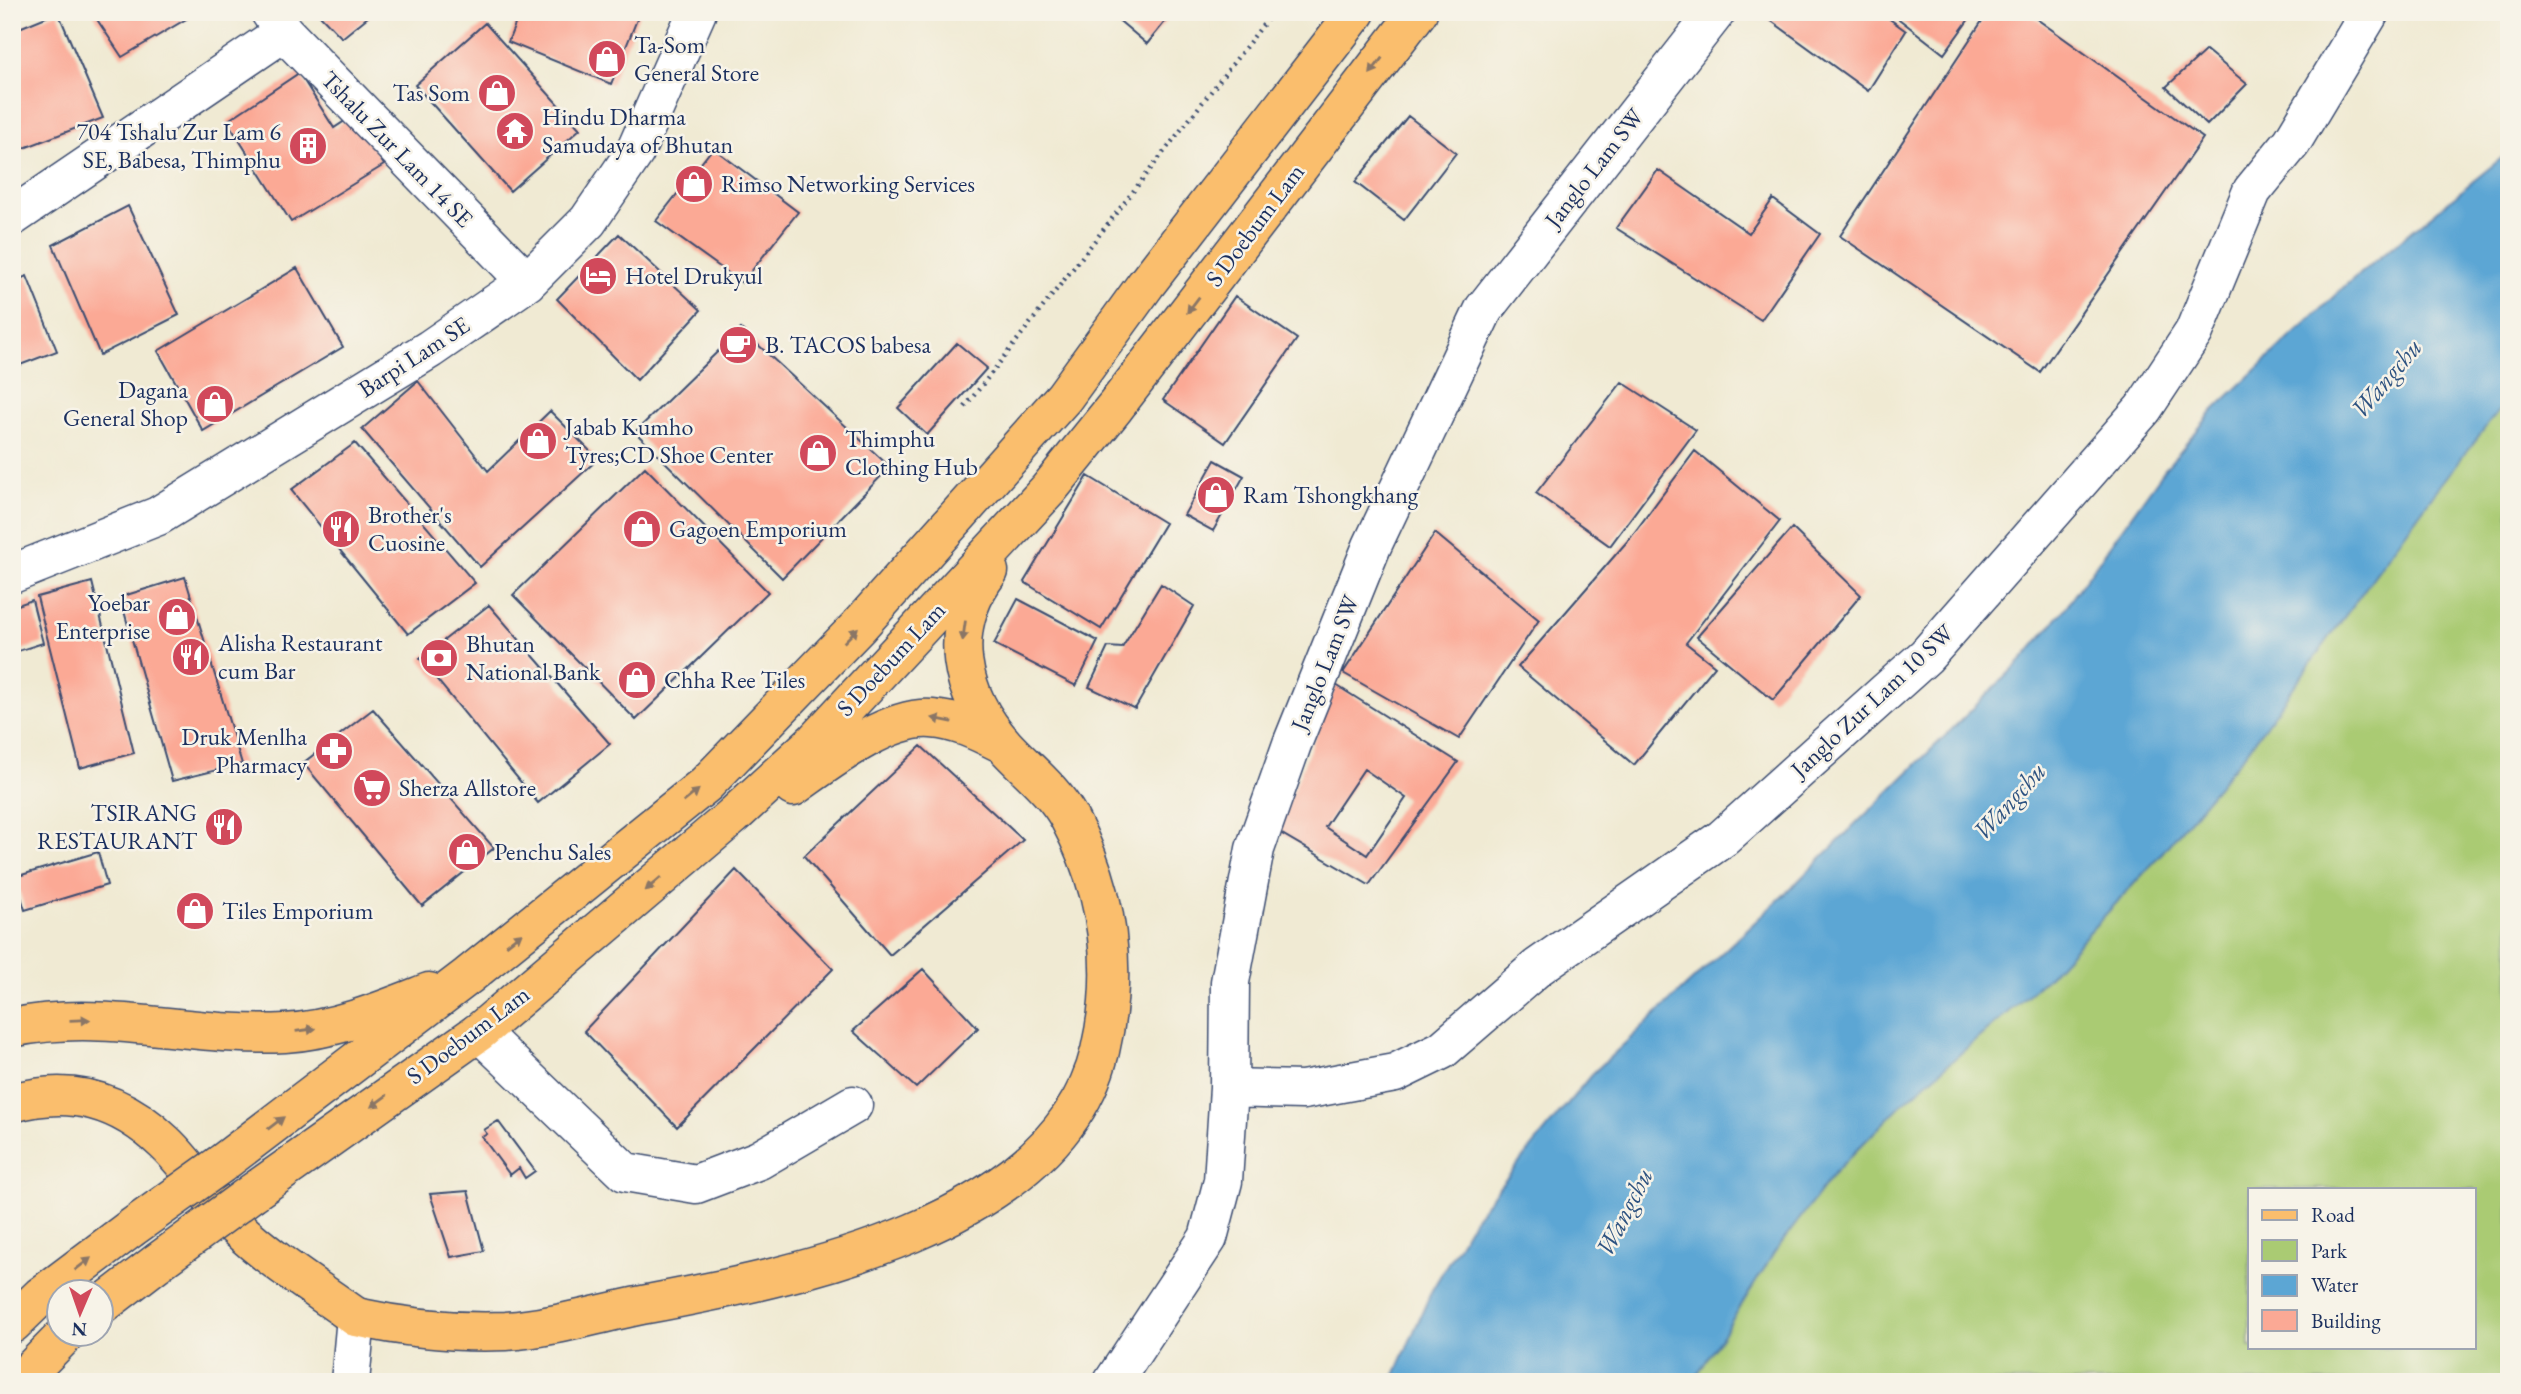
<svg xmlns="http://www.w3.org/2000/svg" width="2521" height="1394" font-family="'EB Garamond',serif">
<rect width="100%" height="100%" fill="#f7f3e8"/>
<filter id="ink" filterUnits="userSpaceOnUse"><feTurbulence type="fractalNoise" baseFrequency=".0143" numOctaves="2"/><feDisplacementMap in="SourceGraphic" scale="14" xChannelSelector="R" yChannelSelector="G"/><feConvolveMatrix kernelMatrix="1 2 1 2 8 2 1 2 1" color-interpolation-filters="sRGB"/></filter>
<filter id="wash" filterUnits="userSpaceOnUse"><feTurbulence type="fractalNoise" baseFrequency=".00686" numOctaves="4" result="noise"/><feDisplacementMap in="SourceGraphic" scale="28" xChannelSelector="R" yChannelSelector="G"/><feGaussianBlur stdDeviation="1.57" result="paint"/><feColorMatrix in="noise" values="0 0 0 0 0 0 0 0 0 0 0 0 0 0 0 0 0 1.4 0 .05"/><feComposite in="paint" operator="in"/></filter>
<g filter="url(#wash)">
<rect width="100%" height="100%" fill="#f0ead3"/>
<!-- green -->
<path fill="#aacb73" stroke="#627d68" stroke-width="2" fill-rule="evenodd" d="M2509 397V1382H1693L1774 1253 1835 1172 1900 1106 2046 979 2155 861 2247 751 2435 492ZM2250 1189H2474V1347H2250Z"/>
<!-- water -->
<path fill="#5ca6d4" stroke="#3c6a99" stroke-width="2" d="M2509 152V397L2435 492 2247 751 2155 861 2046 979 1900 1106 1835 1172 1774 1253 1693 1382H1392L1432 1290 1475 1217 1591 1075 1787 892 2023 659 2060 615 2165 469 2214 410 2348 283Z"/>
<g id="blocks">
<!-- building -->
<path fill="#fba995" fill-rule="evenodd" d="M58 12 103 118 19 150 12 133V31Z
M92 12H198L122 57Z
M317 12H374L342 38Z
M520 12H640L611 84 508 42Z
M1109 12H1173L1147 44Z
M1759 12H1880L1906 31 1868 91Z
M1890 12H1974L1944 54Z
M1988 12H2027L2203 138 2040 372 1840 236Z
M485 23 580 129 510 191 415 85Z
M2206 50 2247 84 2207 125 2166 87Z
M299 73 334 128 354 115 384 165 291 222 227 121Z
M1408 116 1456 153 1404 220 1355 182Z
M713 148 798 212 742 283 656 221Z
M1658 170 1749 233 1773 199 1820 234 1761 320 1616 228Z
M128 206 179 315 100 355 53 245Z
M619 234 701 310 637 380 557 299Z
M297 268 343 347 203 431 158 351Z
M27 276 57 351 12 368V282Z
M1235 296 1297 339 1225 443 1163 400Z
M741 329 890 467 782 578 635 432Z
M957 343 987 368 927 435 898 408Z
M418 381 488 471 550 411 598 459 480 567 362 429Z
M1622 382 1696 430 1610 546 1536 493Z
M355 443 475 583 408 634 291 490Z
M1695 451 1780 521 1686 643 1715 666 1634 765 1518 667 1631 537Z
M1215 460 1244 476 1213 531 1184 515Z
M645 467 768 592 636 720 513 595Z
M1088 476 1165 523 1101 629 1024 582Z
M1792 528 1861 595 1773 700 1697 637Z
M1435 533 1539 620 1459 739 1343 673Z
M185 577 242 764 172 781 120 597Z
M92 582 134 753 80 768 37 597Z
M1161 584 1194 606 1135 709 1089 687 1108 647 1122 648Z
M1018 599 1098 641 1076 686 994 644Z
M32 600 43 643 12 653V607Z
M489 605 610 744 538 803 420 659Z
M1336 685 1458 762 1369 885 1277 831ZM1364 769 1406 798 1367 855 1325 827Z
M373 709 494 848 422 906 303 763Z
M921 746 1023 840 890 955 804 856Z
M98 852 107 885 25 910 15 877Z
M736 870 833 969 677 1127 584 1031Z
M923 969 978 1028 916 1088 853 1031Z
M498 1121 535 1171 525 1178 519 1168 510 1175 482 1137 487 1134 484 1130Z
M468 1191 484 1251 451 1257 430 1194Z"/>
</g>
</g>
<g filter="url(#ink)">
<use href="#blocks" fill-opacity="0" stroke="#3b4b70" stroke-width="2"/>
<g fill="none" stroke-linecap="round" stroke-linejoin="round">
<defs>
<path id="minor" d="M270 12 284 32 527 282
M12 217 284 32
M12 574 158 516 430 349 527 282 588 221 635 152 697 12
M479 1032 625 1172 696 1184 759 1160 853 1105
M1229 1088 1303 1090 1395 1073 1442 1050 1538 967 1723 838 1926 656 2143 409 2194 332 2252 191 2292 142 2370 12
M350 1382 356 1317
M1113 1382 1208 1238 1223 1181 1229 1088 1230 982 1255 849 1292 744 1372 546 1484 309 1716 12"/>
<path id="primary" d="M12 1103C71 1086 120 1100 164 1142 191 1167 210 1201 236 1227 272 1261 316 1288 356 1317"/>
<path id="trunk" d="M793 787C827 763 888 715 932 719 958 721 979 732 1003 744
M12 1028C104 1008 193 1038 285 1033 336 1030 383 1010 429 992
M221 1164 468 976 706 784 858 627 1064 397 1146 284 1356 12
M252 1193 479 1032 733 816 815 741 1048 490 1115 407 1418 12
M102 1305 158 1262
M356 1317C406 1328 455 1333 506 1331 551 1328 598 1314 642 1305 792 1277 1058 1226 1100 1051 1119 970 1108 891 1069 818 1054 790 1026 769 1005 746 959 694 945 629 989 571
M12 1324 41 1296 130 1229
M19 1382 66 1334"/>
</defs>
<!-- minor casing -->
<use href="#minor" stroke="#3b4b70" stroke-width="41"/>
<!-- primary casing -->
<use href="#primary" stroke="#3b4b70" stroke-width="41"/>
<!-- trunk casing -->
<use href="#trunk" stroke="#3b4b70" stroke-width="41"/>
<!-- path -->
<path stroke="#3b4b70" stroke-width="4.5" stroke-dasharray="2 5" stroke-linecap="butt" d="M965 407 1273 12"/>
<!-- minor -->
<use href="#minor" stroke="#fff" stroke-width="38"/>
<!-- primary -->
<use href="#primary" stroke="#fabe6d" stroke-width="38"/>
<!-- trunk -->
<use href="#trunk" stroke="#fabe6d" stroke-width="38"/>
<defs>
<path id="trunk-bridge" d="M130 1229 221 1164
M158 1262 252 1193"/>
</defs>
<!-- trunk-bridge casing -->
<use href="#trunk-bridge" stroke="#3b4b70" stroke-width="41" stroke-linecap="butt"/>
<!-- trunk-bridge -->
<use href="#trunk-bridge" stroke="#fabe6d" stroke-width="38"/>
</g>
<!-- one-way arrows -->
<defs><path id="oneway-solid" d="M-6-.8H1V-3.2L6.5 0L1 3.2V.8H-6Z" transform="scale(1.75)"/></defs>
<g fill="#8a7666">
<use href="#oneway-solid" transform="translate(1376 66) rotate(127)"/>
<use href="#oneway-solid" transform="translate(1193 305) rotate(127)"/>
<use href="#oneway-solid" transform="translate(964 631) rotate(98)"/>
<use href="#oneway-solid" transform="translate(851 635) rotate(-46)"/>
<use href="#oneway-solid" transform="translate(942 720) rotate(-169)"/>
<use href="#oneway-solid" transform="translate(691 796) rotate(-39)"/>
<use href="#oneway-solid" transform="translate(653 884) rotate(139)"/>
<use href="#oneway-solid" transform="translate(514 939) rotate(-38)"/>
<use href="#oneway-solid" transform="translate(80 1020) rotate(-2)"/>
<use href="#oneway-solid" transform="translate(306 1030) rotate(-8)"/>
<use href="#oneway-solid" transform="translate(379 1101) rotate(144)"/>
<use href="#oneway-solid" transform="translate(276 1123) rotate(-37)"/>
<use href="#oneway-solid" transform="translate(83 1264) rotate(-37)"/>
</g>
</g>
<!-- icons -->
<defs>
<symbol id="shop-disc" viewBox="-11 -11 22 22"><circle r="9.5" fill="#d1495b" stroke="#f7f3e8"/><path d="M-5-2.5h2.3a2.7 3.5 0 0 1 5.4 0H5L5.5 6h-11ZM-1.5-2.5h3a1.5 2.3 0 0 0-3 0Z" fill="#fff"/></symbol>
<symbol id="temple-disc" viewBox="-11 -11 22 22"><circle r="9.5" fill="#d1495b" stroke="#f7f3e8"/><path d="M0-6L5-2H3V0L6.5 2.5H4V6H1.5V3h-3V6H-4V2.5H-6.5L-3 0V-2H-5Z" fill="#fff"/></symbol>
<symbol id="building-disc" viewBox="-11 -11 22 22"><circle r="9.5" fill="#d1495b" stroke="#f7f3e8"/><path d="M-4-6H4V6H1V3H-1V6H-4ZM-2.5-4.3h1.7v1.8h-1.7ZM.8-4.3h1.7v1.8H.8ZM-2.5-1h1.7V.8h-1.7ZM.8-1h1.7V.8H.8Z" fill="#fff"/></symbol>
<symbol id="hotel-disc" viewBox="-11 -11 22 22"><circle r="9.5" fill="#d1495b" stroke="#f7f3e8"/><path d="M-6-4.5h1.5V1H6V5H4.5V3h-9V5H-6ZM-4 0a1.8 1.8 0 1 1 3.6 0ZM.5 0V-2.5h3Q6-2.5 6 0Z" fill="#fff"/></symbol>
<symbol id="cafe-disc" viewBox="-11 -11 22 22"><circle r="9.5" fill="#d1495b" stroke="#f7f3e8"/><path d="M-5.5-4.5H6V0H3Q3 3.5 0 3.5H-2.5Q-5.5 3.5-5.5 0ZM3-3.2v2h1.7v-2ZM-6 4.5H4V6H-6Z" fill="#fff"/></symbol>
<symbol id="restaurant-disc" viewBox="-11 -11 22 22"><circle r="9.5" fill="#d1495b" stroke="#f7f3e8"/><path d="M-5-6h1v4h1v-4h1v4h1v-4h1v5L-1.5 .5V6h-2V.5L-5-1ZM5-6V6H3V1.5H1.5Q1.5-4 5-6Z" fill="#fff"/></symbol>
<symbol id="bank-disc" viewBox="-11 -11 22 22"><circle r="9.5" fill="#d1495b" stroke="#f7f3e8"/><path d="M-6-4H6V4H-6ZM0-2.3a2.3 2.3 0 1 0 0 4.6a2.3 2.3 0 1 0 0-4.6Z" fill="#fff"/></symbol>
<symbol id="pharmacy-disc" viewBox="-11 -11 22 22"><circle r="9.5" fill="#d1495b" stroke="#f7f3e8"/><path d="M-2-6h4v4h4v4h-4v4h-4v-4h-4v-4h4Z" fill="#fff"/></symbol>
<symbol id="supermarket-disc" viewBox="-11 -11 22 22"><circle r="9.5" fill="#d1495b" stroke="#f7f3e8"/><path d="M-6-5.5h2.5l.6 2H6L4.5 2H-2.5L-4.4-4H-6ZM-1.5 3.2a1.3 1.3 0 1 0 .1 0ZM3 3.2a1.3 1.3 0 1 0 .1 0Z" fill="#fff"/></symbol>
</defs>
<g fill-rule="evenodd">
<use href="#shop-disc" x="585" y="37" width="44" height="44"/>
<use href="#shop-disc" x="475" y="71" width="44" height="44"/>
<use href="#temple-disc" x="493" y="109" width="44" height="44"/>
<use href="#building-disc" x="286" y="124" width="44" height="44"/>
<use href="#shop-disc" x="672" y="162" width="44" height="44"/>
<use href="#hotel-disc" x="576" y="254" width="44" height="44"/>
<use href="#cafe-disc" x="716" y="323" width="44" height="44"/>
<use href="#shop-disc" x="193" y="382" width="44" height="44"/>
<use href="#shop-disc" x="516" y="419" width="44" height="44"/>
<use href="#shop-disc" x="796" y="431" width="44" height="44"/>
<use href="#shop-disc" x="1194" y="473" width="44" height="44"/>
<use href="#restaurant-disc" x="319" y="507" width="44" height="44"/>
<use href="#shop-disc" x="620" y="507" width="44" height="44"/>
<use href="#shop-disc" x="155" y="595" width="44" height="44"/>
<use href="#restaurant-disc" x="169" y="635" width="44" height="44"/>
<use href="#bank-disc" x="417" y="636" width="44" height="44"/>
<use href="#shop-disc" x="615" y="658" width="44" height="44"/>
<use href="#pharmacy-disc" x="312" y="729" width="44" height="44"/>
<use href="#supermarket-disc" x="350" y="766" width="44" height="44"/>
<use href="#restaurant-disc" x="202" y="805" width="44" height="44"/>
<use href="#shop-disc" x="445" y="830" width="44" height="44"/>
<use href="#shop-disc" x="173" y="889" width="44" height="44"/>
</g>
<g text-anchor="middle" stroke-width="5" stroke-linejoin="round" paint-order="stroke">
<!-- poi labels -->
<g font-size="24" fill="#1b2f5e" stroke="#f7f3e8" text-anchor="start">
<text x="634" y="53">Ta-Som<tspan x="634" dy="28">General Store</tspan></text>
<text x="470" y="101" text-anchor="end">Tas Som</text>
<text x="542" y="125">Hindu Dharma<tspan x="542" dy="28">Samudaya of Bhutan</tspan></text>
<text x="281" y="140" text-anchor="end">704 Tshalu Zur Lam 6<tspan x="281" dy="28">SE, Babesa, Thimphu</tspan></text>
<text x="721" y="192">Rimso Networking Services</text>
<text x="625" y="284">Hotel Drukyul</text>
<text x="765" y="353">B. TACOS babesa</text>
<text x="188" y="398" text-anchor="end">Dagana<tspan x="188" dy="28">General Shop</tspan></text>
<text x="565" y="435">Jabab Kumho<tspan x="565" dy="28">Tyres;CD Shoe Center</tspan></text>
<text x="845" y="447">Thimphu<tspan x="845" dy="28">Clothing Hub</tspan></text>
<text x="1243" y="503">Ram Tshongkhang</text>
<text x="368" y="523">Brother's<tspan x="368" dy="28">Cuosine</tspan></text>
<text x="669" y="537">Gagoen Emporium</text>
<text x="150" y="611" text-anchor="end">Yoebar<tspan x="150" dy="28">Enterprise</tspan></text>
<text x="218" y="651">Alisha Restaurant<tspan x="218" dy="28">cum Bar</tspan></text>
<text x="466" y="652">Bhutan<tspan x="466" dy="28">National Bank</tspan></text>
<text x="664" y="688">Chha Ree Tiles</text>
<text x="307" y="745" text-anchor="end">Druk Menlha<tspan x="307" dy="28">Pharmacy</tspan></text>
<text x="399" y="796">Sherza Allstore</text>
<text x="197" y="821" text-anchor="end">TSIRANG<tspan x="197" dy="28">RESTAURANT</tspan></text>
<text x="494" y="860">Penchu Sales</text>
<text x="222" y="919">Tiles Emporium</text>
</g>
<!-- street labels -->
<g font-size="24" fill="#1b2f5e" stroke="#f7f3e8">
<text transform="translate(397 149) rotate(46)" y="8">Tshalu Zur Lam 14 SE</text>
<text transform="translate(1594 168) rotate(-52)" y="8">Janglo Lam SW</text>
<text transform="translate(1255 225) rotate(-53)" y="8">S Doebum Lam</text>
<text transform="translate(414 357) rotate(-33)" y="8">Barpi Lam SE</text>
<text transform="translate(891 659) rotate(-47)" y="8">S Doebum Lam</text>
<text transform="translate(1325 663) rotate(-68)" y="8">Janglo Lam SW</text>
<text transform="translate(1872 701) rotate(-43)" y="8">Janglo Zur Lam 10 SW</text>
<text transform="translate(468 1035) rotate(-37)" y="8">S Doebum Lam</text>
</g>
<!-- water labels -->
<g font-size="26" font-style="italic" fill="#2e5381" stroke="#f7f3e8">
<text transform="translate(2386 378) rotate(-50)" y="9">Wangchu</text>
<text transform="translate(2009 801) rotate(-48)" y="9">Wangchu</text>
<text transform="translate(1624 1212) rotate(-63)" y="9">Wangchu</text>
</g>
</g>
<!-- margin -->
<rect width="2521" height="1394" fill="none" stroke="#f7f3e8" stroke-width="42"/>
<!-- legend -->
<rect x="2248" y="1188" width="228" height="161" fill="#f7f3e8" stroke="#9fa5b1" stroke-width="2"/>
<rect x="2262" y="1210" width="35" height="10" fill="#fabe6d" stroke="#9fa5b1" stroke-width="2"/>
<text x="2311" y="1222" font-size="21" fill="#1b2f5e">Road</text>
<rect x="2262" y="1240" width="35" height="21" fill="#aacb73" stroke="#9fa5b1" stroke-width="2"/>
<text x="2311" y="1258" font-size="21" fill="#1b2f5e">Park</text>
<rect x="2262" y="1275" width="35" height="21" fill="#5ca6d4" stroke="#9fa5b1" stroke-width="2"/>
<text x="2311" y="1292" font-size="21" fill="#1b2f5e">Water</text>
<rect x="2262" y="1310" width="35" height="21" fill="#fba995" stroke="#9fa5b1" stroke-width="2"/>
<text x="2311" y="1328" font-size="21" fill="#1b2f5e">Building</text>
<!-- north arrow -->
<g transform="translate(80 1313) rotate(182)"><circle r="33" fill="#f7f3e8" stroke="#9fa5b1" stroke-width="2"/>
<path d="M0-5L12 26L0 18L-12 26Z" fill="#d1495b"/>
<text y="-10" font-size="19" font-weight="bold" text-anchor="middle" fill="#1b2f5e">N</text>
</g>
</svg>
